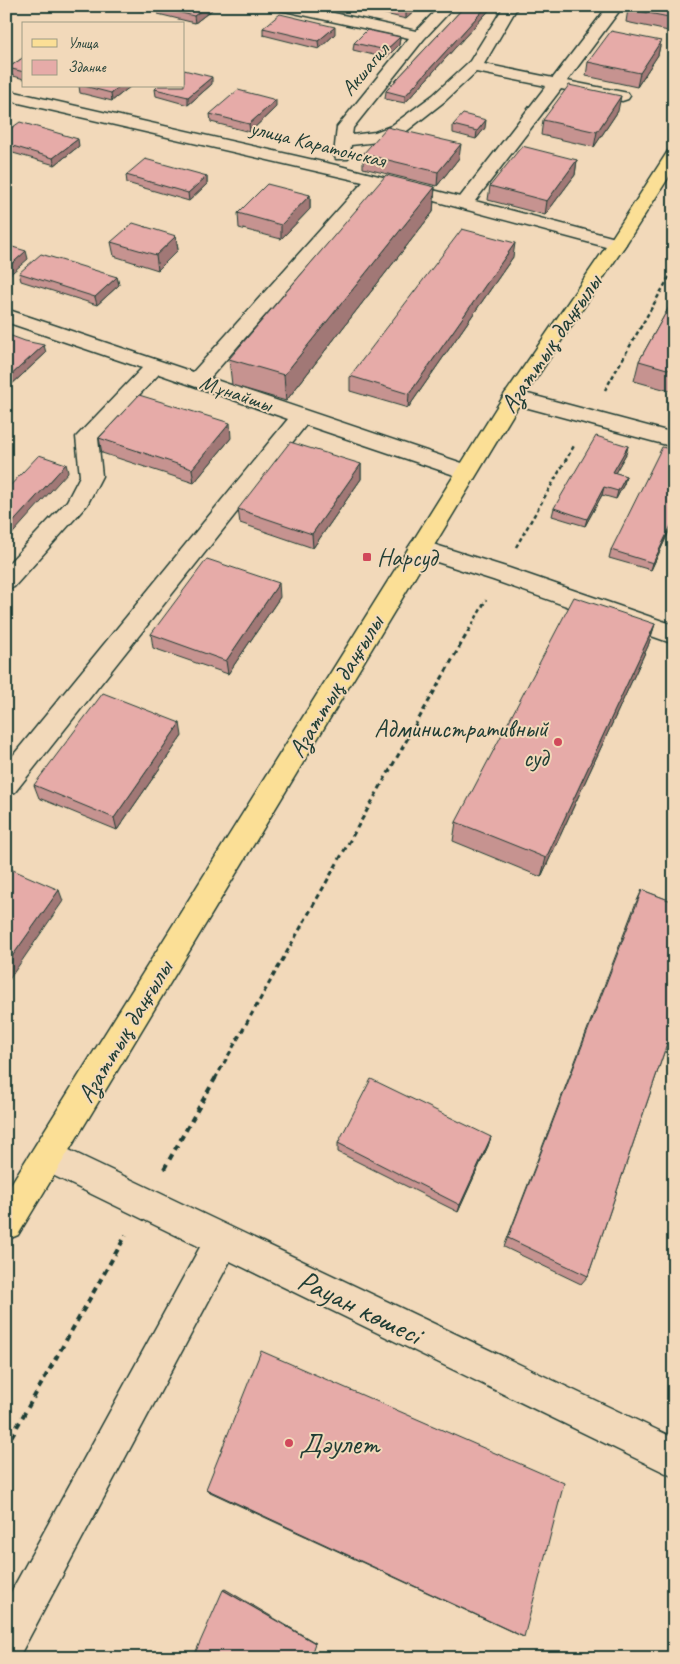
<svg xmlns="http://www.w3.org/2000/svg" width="680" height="1664" font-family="Caveat,sans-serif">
<rect width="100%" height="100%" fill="#f2d9ba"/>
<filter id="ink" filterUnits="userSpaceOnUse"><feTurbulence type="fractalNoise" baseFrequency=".02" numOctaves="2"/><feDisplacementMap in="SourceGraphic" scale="10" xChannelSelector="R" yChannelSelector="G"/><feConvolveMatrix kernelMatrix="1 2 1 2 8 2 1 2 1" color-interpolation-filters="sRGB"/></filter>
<g filter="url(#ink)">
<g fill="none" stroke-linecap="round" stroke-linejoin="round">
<defs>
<path id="minor" d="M273 6H302L416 31 440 6H455L424 39 353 128 352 135 375 132 391 126 433 95 470 61 504 6H518L484 64 553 78 608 6H623L567 81 628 93 630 96 628 99 622 101 561 89 475 201 623 240 626 244 623 248 617 250 378 186 210 378 474 467 477 472 474 477 466 479 306 425 15 792 6 795V764L288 419 159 374 98 438 102 476 87 505 14 587 6 589V566L67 501 80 476 76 437 142 368 6 322V309L193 372 363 182 6 100V90L340 166 460 197 546 86 476 72 445 101 403 134 378 142 351 145 350 155 348 159H336L334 155 337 127 409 38 280 10Z
M513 390 674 433V447L506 402 503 397 506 392Z
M420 540 509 568 674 625V644L493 580 412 554 408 548 412 542Z
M48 1140 674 1438V1477L230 1261 20 1655 6 1658V1601L200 1247 36 1167 32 1156 36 1145Z"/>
<path id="major" d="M674 150V169L626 244 523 398 18 1235 6 1240V1192L503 397 608 244 668 151Z"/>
</defs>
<!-- minor casing -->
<use href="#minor" stroke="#1f3d34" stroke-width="3"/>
<!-- major casing -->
<use href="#major" stroke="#1f3d34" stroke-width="3"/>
<!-- path-far3 -->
<path stroke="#1f3d34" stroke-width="2" stroke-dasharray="3 2.5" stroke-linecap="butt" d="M672 273 674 269"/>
<!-- path-far2 -->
<path stroke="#1f3d34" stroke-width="2.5" stroke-dasharray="4 3" stroke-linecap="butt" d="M605 390 672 272
M516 547 575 444
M472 625 486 600"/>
<!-- path-far1 -->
<path stroke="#1f3d34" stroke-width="3" stroke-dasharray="5 4" stroke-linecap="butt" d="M215 1079 473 623"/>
<!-- path -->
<path stroke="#1f3d34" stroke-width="4" stroke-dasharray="6 5" stroke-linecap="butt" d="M164 1169 216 1077
M6 1446 126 1235"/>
<!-- minor -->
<use href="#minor" fill="#f2d9ba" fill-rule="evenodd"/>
<!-- major -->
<use href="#major" fill="#fbdf96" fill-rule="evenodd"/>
</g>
<!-- wall -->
<path fill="#c69390" stroke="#1f3d34" d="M121 6H148L142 11Z
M158 6H217L195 23 158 14 157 7Z
M377 6H420L406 19 377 12Z
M465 6H493L405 103 385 99 386 91Z
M674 6 673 32 626 22 628 9Z
M263 28 335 34 319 49 263 35Z
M400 37 399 45 386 58 353 50 354 43Z
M661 41 658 55 637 87 586 76 588 62Z
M24 57V79L10 75 8 68Z
M212 84 188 105 156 96 155 89Z
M79 86H131L112 101 80 93Z
M276 107 250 132 211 122 210 114Z
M618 111 594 147 541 135 543 120Z
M453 125 485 128 476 139 453 133Z
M6 132 79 146 55 165 6 151Z
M363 154 459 158 437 186 363 168Z
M577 160 575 175 545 215 488 200 490 186Z
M126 175 207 176V184L189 201 127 183Z
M435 187 433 212 286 401 232 385 229 359Z
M310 195V209L281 239 239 228 238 213Z
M176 236 178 250 158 270 114 256 111 242Z
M513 257 408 408 350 391V376Z
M19 273 117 277 119 285 97 305 21 281Z
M674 298V392L634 381 639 361Z
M6 334 46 353 11 385 6 384Z
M99 438H231L194 483 102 453Z
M628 446 626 454 615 473 626 476 624 484 616 499 602 495 585 526 552 516 554 508Z
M674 450V521L651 570 609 558 611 550Z
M361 464V479L313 548 240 523 238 509Z
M280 597 228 674 153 648 151 634Z
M655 624 648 646 541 877 453 841 456 822Z
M182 736 117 830 39 798 34 785Z
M642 890 674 902V1037L670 1035 588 1276 581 1284 504 1247 635 905Z
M491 1137 488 1146 458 1212 338 1152V1143Z
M206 1489 524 1637 519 1635 210 1492Z"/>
<!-- shaded-wall -->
<path fill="#a17876" stroke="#1f3d34" d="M141 6H148L142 11Z
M207 6H217L195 23 194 16Z
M412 6H420L406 19V12Z
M487 6H493L405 103V96Z
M335 27V34L319 49 318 41Z
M400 37 399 45 386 58V50Z
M661 41 658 55 637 87 640 73Z
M212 77V84L188 105V97Z
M120 86H131L112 101 111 93Z
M621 96 618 111 594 147 597 132Z
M276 100V107L250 132 249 124Z
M486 120 485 128 476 139 477 131Z
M78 139 79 146 55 165 53 158Z
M461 144 459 158 437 186 438 172Z
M577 160 575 175 545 215 547 201Z
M207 176V184L189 201 188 193Z
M435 187 433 212 286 401 284 375Z
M310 195V209L281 239V225Z
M176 236 178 250 158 270 156 255Z
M515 243 513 257 408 408 409 394Z
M26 251 28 259 6 278V269Z
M117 277 119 285 97 305 95 297Z
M44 345 46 353 11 385 9 377Z
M230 423 231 438 194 483 192 469Z
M628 446 626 454 611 480 613 472Z
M66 464 68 472 6 541V530Z
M361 464V479L313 548 312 534Z
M626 476 624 484 616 499 618 491Z
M604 487 602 495 585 526 587 519Z
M674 519V521L651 570 653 563Z
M279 583 280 597 228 674 226 661Z
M655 624 648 646 541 877 546 858Z
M180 723 182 736 117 830 114 818Z
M59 890 63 901 6 984V965Z
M491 1137 488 1146 458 1212 460 1205Z
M225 1589 316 1643H315L223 1590Z"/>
<!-- building -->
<path fill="#e6aba8" stroke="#1f3d34" d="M158 6H207L194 16 157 7Z
M383 6H412L406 12Z
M465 6H487L405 96 386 91Z
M630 6H674V18L628 9Z
M280 14 335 27 318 41 263 28Z
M367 30 400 37 386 50 354 43Z
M611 31 661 41 640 73 588 62Z
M24 57V72L8 68Z
M184 70 212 77 188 97 155 89 158 86H184Z
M569 85 621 96 597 132 543 120Z
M84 86H120L111 93Z
M238 90 276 100 249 124 210 114Z
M463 114 486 120 477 131 453 125Z
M20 122 78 139 53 158 6 144V132Z
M387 127 461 144 438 172 363 154Z
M522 146 577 160 547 201 490 186Z
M145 159 207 176 188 193 126 175Z
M386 175 435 187 284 375 229 359Z
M267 184 310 195 281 225 238 213Z
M133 223 176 236 156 255 111 242Z
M462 229 515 243 409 394 350 376Z
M6 245 26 251 6 269Z
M41 254 117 277 95 297 19 273Z
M674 298V371L639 361Z
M6 334 25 341 44 345 9 377 6 376Z
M139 395 230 423 192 469 99 438Z
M596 436 628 446 613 472 626 476 618 491 604 487 587 519 554 508Z
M290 442 361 464 312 534 238 509Z
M662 447 674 450V519L653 563 611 550Z
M39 455 66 464 6 530V490Z
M207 559 279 583 226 661 151 634Z
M574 597 655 624 546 858 456 822Z
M103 693 180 723 114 818 34 785Z
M6 867 59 890 6 965Z
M642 890 674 902V1023L588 1276 508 1238Z
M371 1079 491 1137 460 1205 338 1143Z
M261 1351 564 1483 524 1637 206 1489Z
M223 1590 315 1643 310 1658H193Z"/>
</g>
<!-- markers -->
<g fill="#d1495b" stroke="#f2d9ba" stroke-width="2">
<rect x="362" y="552" width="10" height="10" rx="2.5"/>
<circle cx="558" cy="742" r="5"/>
<circle cx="289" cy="1443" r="5"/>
</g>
<g text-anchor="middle" stroke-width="4" stroke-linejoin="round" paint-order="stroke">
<!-- far-street labels -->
<g font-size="21" fill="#1f3d34" stroke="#f2d9ba">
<text transform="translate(365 69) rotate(-50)" y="7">Акшагил</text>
<text transform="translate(318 144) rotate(14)" y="7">улица Каратонская</text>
<text transform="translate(236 393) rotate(19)" y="7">Мұнайшы</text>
</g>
<!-- street labels -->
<g font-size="25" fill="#1f3d34" stroke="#f2d9ba">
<text transform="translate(550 343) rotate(-56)" y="9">Азаттық даңғылы</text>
<text transform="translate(335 686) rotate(-59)" y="9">Азаттық даңғылы</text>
<text transform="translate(124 1031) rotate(-59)" y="9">Азаттық даңғылы</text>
</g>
<!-- poi labels -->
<g font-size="25" fill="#1f3d34" stroke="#f2d9ba" text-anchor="start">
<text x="377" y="566">Нарсуд</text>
<text x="548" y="737" text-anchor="end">Административный<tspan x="548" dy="29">суд</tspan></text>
</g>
<!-- near-street labels -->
<g font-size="30" fill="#1f3d34" stroke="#f2d9ba">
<text transform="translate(360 1307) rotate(26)" y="10">Рауан көшесі</text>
</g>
<!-- near-poi labels -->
<g font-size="30" fill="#1f3d34" stroke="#f2d9ba" text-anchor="start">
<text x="299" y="1453">Дәулет</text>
</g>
</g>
<!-- margin -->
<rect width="680" height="1664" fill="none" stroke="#f2d9ba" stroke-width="25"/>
<rect x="12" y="12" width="655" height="1639" fill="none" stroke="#1f3d34" stroke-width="2" filter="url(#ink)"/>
<!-- legend -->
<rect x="22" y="22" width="162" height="65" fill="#f2d9ba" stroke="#9e9b84"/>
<rect x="32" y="39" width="25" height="8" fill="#fbdf96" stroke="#9e9b84"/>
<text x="68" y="48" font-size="15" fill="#1f3d34">Улица</text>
<rect x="32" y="60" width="25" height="15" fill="#e6aba8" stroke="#9e9b84"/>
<text x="68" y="72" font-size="15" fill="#1f3d34">Здание</text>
</svg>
